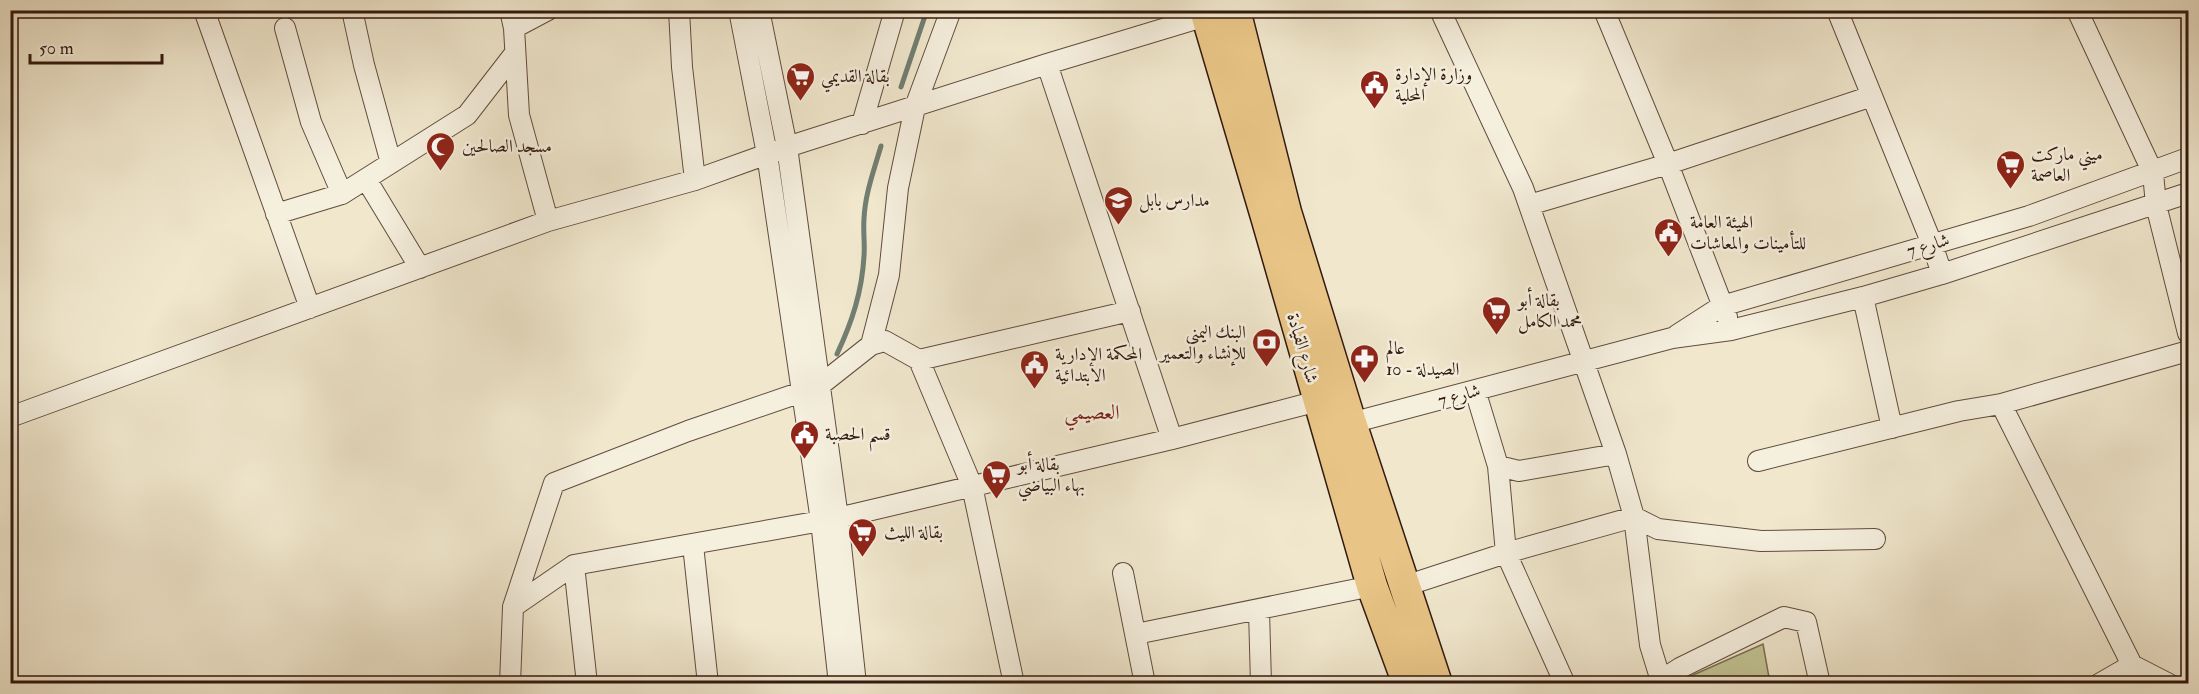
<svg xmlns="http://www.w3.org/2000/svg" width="2199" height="694" font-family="'IM FELL Double Pica',Amiri,serif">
<rect width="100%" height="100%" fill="#f0e7cd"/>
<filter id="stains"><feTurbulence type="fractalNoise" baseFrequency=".00333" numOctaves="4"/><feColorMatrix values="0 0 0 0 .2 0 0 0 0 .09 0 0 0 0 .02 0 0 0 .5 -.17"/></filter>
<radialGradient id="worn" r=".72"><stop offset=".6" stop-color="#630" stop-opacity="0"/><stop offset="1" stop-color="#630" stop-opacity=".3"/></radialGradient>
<!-- green -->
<path fill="#c1c393" stroke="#7a6e51" stroke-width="1.5" d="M1763 644 1770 683H1675Z"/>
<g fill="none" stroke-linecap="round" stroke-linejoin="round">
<!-- stream -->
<path stroke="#717e71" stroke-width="5" d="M901 87 927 10
M837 354C852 322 862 292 864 256 865 244 863 231 864 219 865 194 874 170 881 146"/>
<defs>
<path id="street" d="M204 10 310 308
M352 10 364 65 391 163
M510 10 514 28 519 115 548 221
M679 10 682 67 695 180
M739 10 767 154 821 521 839 684
M759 10 787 147 838 518 856 684
M1440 10 1523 188 1616 454 1634 517 1650 645 1662 684
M1604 10 1668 164 1727 317
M1837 10 1932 244 1942 274
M2077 10 2153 173 2156 205 2188 333
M285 28 311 122 342 194
M514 28 548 10
M1047 64 1172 439
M862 124 895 10
M366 179 420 268
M1529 205 1668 164 1872 96
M276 214 342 194 467 115 515 53
M1863 297 1892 428
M1677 335 1722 306 2029 216 2188 158
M871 345 885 341 919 360 972 486 1014 684
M919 360 1130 311
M1475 390 1498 466 1519 471 1616 454
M2001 404 2132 665 2169 684
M10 417 548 221 695 180 787 147 1047 64 1206 16
M1351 423 1672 338 1731 330 1863 297 1942 274 2188 193
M1758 461 1959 411 2001 404 2188 351
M1498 466 1506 553 1565 684
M693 545 708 684
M574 565 587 684
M1123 573 1145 684
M1405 586 1506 553 1634 517 1658 529 1761 541 1875 539
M513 607 574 565 838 518 1172 439 1318 401
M1259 610 1261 684
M1136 634 1372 586
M510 684 513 607 554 483 688 431 819 386 871 345 889 275 898 188 915 107 951 10
M1655 684 1680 668 1784 617 1806 622 1820 684
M2099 684 2132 665"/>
<path id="primary" d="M1205 10 1267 220 1372 586 1408 684
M1235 10 1286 212 1351 423 1437 684"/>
</defs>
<!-- street casing -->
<use href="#street" stroke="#624c3e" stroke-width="22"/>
<!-- primary casing -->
<use href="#primary" stroke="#32190f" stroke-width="33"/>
<!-- street -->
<use href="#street" stroke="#f5efde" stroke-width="20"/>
<!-- primary -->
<use href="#primary" stroke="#e8c486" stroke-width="30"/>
</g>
<!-- icons -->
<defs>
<symbol id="supermarket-pin" viewBox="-11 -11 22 30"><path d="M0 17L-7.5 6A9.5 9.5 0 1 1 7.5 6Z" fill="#8f2418" stroke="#f5efde"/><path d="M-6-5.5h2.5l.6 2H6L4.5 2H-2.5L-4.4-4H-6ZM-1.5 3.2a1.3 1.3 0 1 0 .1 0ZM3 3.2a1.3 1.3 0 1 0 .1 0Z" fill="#fff"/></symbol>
<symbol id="civic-pin" viewBox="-11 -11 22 30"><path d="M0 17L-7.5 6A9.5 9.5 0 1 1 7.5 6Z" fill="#8f2418" stroke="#f5efde"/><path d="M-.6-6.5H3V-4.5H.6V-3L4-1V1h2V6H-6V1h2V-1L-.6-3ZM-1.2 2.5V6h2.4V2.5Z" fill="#fff"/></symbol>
<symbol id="mosque-pin" viewBox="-11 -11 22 30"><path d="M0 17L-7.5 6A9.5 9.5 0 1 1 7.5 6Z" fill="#8f2418" stroke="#f5efde"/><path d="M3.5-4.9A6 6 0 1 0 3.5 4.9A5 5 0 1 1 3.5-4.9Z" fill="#fff"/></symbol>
<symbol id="school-pin" viewBox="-11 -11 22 30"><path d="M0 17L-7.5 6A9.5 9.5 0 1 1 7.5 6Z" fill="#8f2418" stroke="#f5efde"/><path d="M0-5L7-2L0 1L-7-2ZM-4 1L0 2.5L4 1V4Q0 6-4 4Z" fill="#fff"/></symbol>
<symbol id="bank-pin" viewBox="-11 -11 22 30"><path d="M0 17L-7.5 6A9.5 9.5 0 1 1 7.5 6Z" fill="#8f2418" stroke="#f5efde"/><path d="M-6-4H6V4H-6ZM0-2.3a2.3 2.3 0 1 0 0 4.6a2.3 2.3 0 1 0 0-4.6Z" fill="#fff"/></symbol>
<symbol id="pharmacy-pin" viewBox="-11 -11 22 30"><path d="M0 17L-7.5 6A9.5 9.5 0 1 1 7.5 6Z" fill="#8f2418" stroke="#f5efde"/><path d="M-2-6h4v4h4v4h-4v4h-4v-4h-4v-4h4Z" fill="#fff"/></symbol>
</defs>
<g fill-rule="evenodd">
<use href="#supermarket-pin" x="784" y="60" width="33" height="45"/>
<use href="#civic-pin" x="1358" y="68" width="33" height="45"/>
<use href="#mosque-pin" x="424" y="130" width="33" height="45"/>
<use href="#supermarket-pin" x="1994" y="148" width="33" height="45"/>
<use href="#school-pin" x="1102" y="184" width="33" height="45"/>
<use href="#civic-pin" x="1652" y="216" width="33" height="45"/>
<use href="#supermarket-pin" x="1480" y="294" width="33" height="45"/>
<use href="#bank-pin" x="1250" y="326" width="33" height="45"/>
<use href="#pharmacy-pin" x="1348" y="342" width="33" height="45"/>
<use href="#civic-pin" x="1018" y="348" width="33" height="45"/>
<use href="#civic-pin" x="788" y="418" width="33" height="45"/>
<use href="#supermarket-pin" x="980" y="458" width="33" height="45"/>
<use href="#supermarket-pin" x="846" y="516" width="33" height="45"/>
</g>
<g text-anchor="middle" stroke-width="5" stroke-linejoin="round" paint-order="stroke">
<!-- poi labels -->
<g font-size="18" fill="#32190f" stroke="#f5efde" text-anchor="start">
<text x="1395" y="80">وزارة الإدارة<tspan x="1395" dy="21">المحلية</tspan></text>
<text x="821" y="82">بقالة القديمي</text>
<text x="462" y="152">مسجد الصالحين</text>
<text x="2031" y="160">ميني ماركت<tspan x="2031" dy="21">العاصمة</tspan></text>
<text x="1139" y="206">مدارس بابل</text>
<text x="1690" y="228">الهيئة العامة<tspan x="1690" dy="21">للتأمينات والمعاشات</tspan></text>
<text x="1518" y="306">بقالة أبو<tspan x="1518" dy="21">محمد الكامل</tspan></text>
<text x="1246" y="338" text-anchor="end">البنك اليمني<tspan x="1246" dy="21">للإنشاء والتعمير</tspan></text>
<text x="1386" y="354">عالم<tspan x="1386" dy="21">الصيدلة - 10</tspan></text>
<text x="1055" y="360">المحكمة الإدارية<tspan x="1055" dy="21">الابتدائية</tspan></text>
<text x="825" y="440">قسم الحصبة</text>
<text x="1018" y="470">بقالة أبو<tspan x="1018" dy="21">بهاء البياضي</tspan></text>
<text x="884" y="538">بقالة الليث</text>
</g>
<!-- street labels -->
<g font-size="18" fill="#32190f" stroke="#f5efde">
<text transform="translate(1928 245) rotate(-17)" y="6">شارع 7</text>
<text transform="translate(1303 348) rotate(74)" y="6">شارع القيادة</text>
<text transform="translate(1459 395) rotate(-15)" y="6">شارع 7</text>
</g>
<!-- neighbourhood labels -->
<g font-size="20" fill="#7a1f14" stroke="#f5efde">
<text x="1092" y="419">العصيمي</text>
</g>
</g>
<!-- margin -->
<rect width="2199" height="694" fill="none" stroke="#f0e7cd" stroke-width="36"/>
<rect x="12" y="12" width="2175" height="670" fill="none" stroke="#32190f" stroke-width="3"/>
<rect x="18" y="18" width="2163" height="658" fill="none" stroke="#32190f" stroke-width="1.5"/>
<!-- scale -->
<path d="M30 54v9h132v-9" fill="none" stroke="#32190f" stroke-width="3"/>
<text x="39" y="54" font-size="18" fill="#32190f" stroke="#f5efde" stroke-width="4.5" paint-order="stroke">50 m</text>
<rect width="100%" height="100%" filter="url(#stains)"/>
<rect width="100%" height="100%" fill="url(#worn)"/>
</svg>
